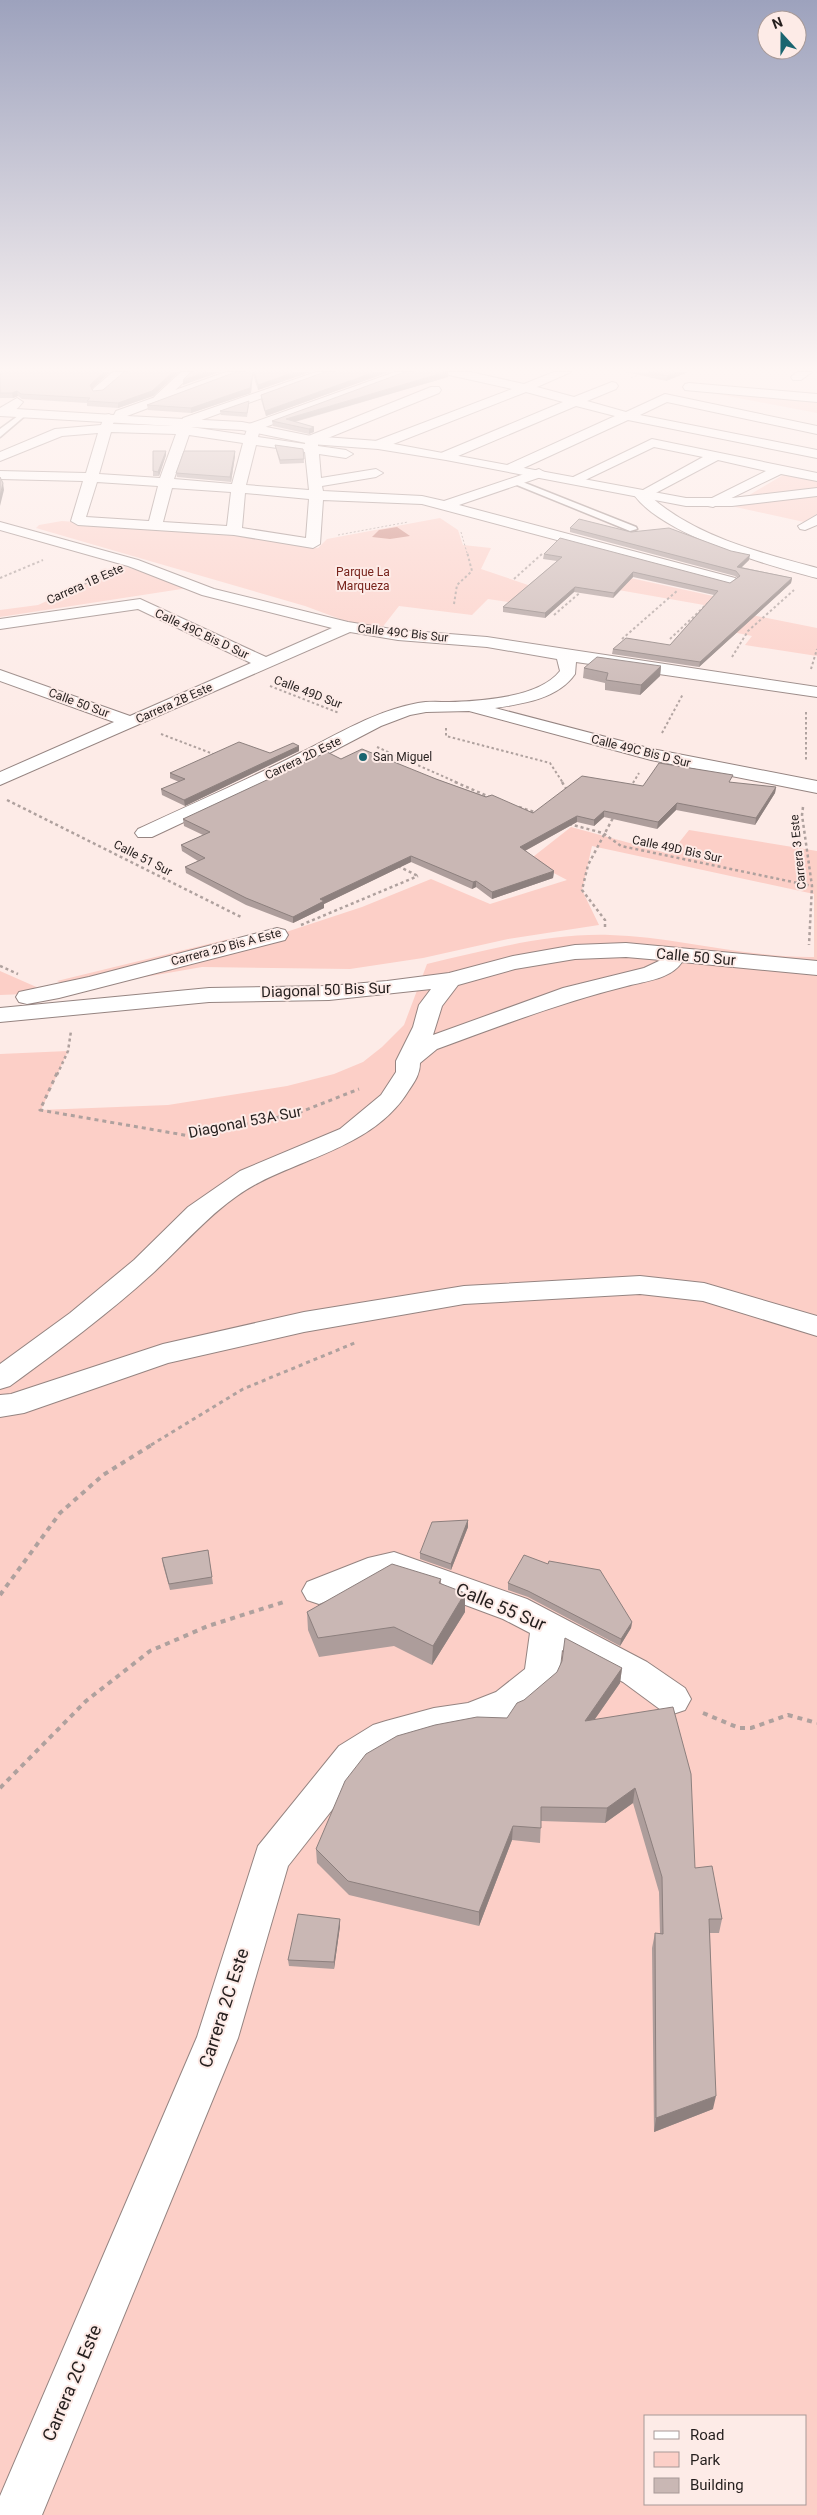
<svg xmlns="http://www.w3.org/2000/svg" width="817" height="2515" font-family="Roboto,sans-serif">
<rect width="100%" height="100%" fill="#fdebe7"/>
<!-- green -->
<path fill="#fccfc7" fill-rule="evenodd" d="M686 388 817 400V413Z
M788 472 817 478V514L804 522 731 506Z
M440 518 458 530 463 545 491 548 481 569 531 586 515 603 488 599 472 615 399 606 381 629 348 622 305 606 36 528 39 525 62 521 231 534 318 548 327 539Z
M124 566 188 588 0 617V610L38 605Z
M603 572 736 601 727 610 817 628V656L745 645 752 636 693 624 704 605 590 585Z
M571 827 670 854 689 830 817 851V2515H0V1054L68 1051 41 1110 168 1105 287 1086 334 1074 363 1062 382 1047 404 1025 427 964C486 950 549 933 610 935 677 937 748 958 814 957V894L592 846 582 890 599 925 508 939 423 958 350 969 202 967 76 989 57 981 229 939 277 935 362 907 431 879 490 904 567 880 529 860ZM646 2416H806V2504H646Z
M0 971 50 993 0 995Z"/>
<!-- water -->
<path fill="#cc867c" d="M397 527 410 536 390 539 372 537 379 530Z"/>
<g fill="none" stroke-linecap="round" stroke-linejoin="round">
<defs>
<path id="lane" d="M22 413 27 414 0 437V429Z
M515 479 636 527 637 529 630 531 512 483V479Z"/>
<path id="street" d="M113 372H127L102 394H94L92 391 94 388Z
M181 372H194L163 402H155L153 399 155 396Z
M316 372H334L193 423 191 427 245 435 249 424 395 372H413L260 429 258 437 305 444 306 437 431 387H439L441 390 439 393 318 442V446L346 450 353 454 346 458 319 454 321 478 376 469 383 473 376 477 322 486 323 491 422 496 444 501 539 469 546 473 544 476 459 505 735 578 738 581 730 586 422 504 323 500 320 544 313 548 234 535 78 525 71 521 83 481 0 479V471L86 473 98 433 62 436 0 461V452L55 429 101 425 105 415 109 414 115 418 113 424 179 426 183 418ZM111 432 176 434 160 478 99 474ZM189 435 243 443 232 484 174 479ZM256 445 305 452 309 490 246 485ZM97 482 158 486 149 521 86 517ZM172 488 231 492 227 526 163 522ZM245 493 309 499 306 538 242 528Z
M447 372H470L524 384 554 372H571L537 387 574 397 612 382 616 383 618 386 616 389 587 401 626 412 665 394 817 426V434L667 402 640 415 817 450V458L628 420 517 471H507L505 468 507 465 615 416 576 406 451 459H441L439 456 441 453 563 402 526 392 383 448H373L371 445 373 442 512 389 449 375Z
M797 372H812L801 380H793L791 377Z
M689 383 817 394V402L685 390 683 387 685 384Z
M17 398 23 402C18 409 9 416 0 416V408Z
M652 439 817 473V481L781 474 713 507 708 506 706 503 708 500 766 471 718 460 650 496C694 536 761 553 817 568V578C769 566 663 535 634 495L703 457 654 447 579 483 574 484 567 480Z
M817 515V525L805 530 800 529 798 526Z
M0 522 138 560 214 589 348 622 398 630 487 637 817 687V697L576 662 575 674C558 699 522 704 495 708L652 749 817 781V793L651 760 469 711 426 712 410 715 381 726 314 761 152 837H138L135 833 138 829C192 804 247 780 300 753 338 734 375 711 418 703 428 701 439 702 449 702 480 701 539 698 560 671L557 659 487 647 398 640 350 632 0 785V772L114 722 0 681V670L130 716 251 663 138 609 0 629V619L140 599 266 657 332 628 202 595 128 566 0 530Z
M277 928 285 930 288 935 285 940 59 998 27 1004 19 1002 16 997 19 992 89 977Z
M626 943 817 961V975L682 962C671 979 646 981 627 986 562 1002 500 1026 437 1049L420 1063C420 1074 415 1081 409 1090 377 1143 311 1156 260 1182 217 1204 188 1241 153 1273 108 1314 59 1350 10 1386L0 1389V1364L70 1313 134 1260 188 1207 240 1171 340 1129 381 1095 396 1072V1061L413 1027 419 1005 431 989 329 1000 209 1002 0 1022V1008L209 988 329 986 387 981 449 973 513 956 575 945ZM626 957 661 960 644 968 563 988 433 1035 442 1006 458 985 515 969 575 959Z
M640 1276 704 1283 817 1316V1336L703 1301 640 1294 464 1304 304 1332 168 1363 24 1413 0 1417V1395L11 1394 163 1344 304 1312 464 1286Z
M394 1552 527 1599 647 1662 685 1688 691 1699 685 1710 673 1714 661 1710 623 1682 562 1650 559 1676 554 1686 522 1714 469 1733 434 1738 396 1749 365 1768 288 1866 238 2038 42 2515H0V2496L197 2037 258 1846 339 1746 373 1725 386 1721 434 1708 468 1703 496 1692 525 1669 530 1633 503 1619 393 1578 383 1579 319 1604 307 1600 302 1591 307 1582 368 1558Z"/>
<path id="secondary" d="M226 372H244L127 416 242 422 311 436 378 441 686 498H732L817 488V496L732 506H686L446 460 378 449 311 444 242 430 0 416V408L114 415 116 411Z"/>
</defs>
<!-- lane casing -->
<use href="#lane" stroke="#958481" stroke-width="3"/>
<!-- street casing -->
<use href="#street" stroke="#958481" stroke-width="2"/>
<!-- secondary casing -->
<use href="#secondary" stroke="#958481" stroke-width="2"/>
<!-- path-far4 -->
<path stroke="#afa19e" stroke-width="1" stroke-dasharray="2 2" stroke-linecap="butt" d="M631 378 646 372
M461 532 467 553
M338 535 408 522"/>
<!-- path-far3 -->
<path stroke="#afa19e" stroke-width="2" stroke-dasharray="2.5 2.5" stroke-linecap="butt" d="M0 578 43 560
M514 579 543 553
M71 590 102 576
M454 604 457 585 472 571 467 552
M554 615 582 591
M622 639 678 590
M670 639 708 603
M732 657 748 631 794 590
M811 669 817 649
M270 686 339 713
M806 712V761
M446 728V736L550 763 563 783
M662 733 683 694
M161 734 216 755
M377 747 458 783
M633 783 639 773"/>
<!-- path-far2 -->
<path stroke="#afa19e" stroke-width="2.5" stroke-dasharray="3 3" stroke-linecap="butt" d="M455 782 492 798
M562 782 567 790
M631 787 634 782
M7 800 243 918
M519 807 537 813
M803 807 802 815 812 886 809 945
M569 824 603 833 621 846 812 886
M398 866 418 876
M301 925 418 876
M605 927V920L582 890 588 865 614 816
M0 966 18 974
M57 1075 68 1051 71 1031"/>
<!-- path-far1 -->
<path stroke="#afa19e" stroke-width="3" stroke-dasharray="4 4" stroke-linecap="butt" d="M57 1073 40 1110 190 1136 298 1113 359 1089
M151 1445 243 1389 357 1342"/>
<!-- path -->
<path stroke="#afa19e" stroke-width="4" stroke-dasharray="5 5" stroke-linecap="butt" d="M0 1595 60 1513 103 1475 153 1444
M703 1713 739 1728H751L788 1715 817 1723
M0 1788 86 1701 150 1651 208 1626 287 1601"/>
<!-- lane -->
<use href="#lane" fill="#fff" fill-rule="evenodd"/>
<!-- street -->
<use href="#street" fill="#fff" fill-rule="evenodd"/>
<!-- secondary -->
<use href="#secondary" fill="#fff" fill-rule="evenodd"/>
</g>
<!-- wall -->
<path fill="#ad9d9b" d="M0 372H110L92 389 93 391 103 390 124 372H179L153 396 118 408 87 406V403L22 399 18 396 13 398H0Z
M235 372H310L258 390 253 375 251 393 191 413 148 410 147 405Z
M325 372H389L266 416 261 400V395Z
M626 372H688L666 381Z
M448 377 295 422 314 427V432L309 434 273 426 272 421Z
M249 405 247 417 221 415 220 411Z
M275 445 303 449 304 463 280 464 276 450Z
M166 451V455L159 476H153V471Z
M235 456 231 482 177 477 176 473Z
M570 528 631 532 749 560 741 567 792 578 791 583 699 667 612 654 613 649 670 645 714 595 633 577 613 598 574 592 545 618 503 612V607L557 561 543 559 544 554 730 583 737 578 735 576 570 532Z
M661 666 660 676 640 695 605 690V683L583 678 584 668Z
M299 746V751L185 806 162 795 161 789 179 782 170 778V773L270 753Z
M341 759 436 779 533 813 643 786 732 782V783L776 787 775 793 755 825 676 810 657 829 604 817 594 826 577 822 525 851 554 871 553 878 492 899 476 887 472 889 411 862 324 904V908L293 923 246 905 186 873 185 867 198 861 182 851 181 845 203 835 184 826 183 819Z
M468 1520V1527L451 1570 420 1559V1553Z
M208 1550 213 1584 170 1590 163 1565 162 1558Z
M548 1564 632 1622 631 1628 620 1646 528 1597 508 1590V1583Z
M441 1579V1583L465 1612 432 1665 394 1646 319 1657 308 1630 307 1612Z
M622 1668 620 1683 595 1719 695 1868 722 1919 719 1933H710L713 2109 654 2132 652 1948 655 1933H660L659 1892 633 1803 605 1823 541 1821 540 1843 512 1840 479 1926 349 1895 317 1863 316 1849 507 1718Z
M340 1919V1926L334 1969 289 1966 288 1960Z"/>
<!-- shaded-wall -->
<path fill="#8d807e" d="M104 372H110L90 390V385Z
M173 372H179L153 396 118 408V403Z
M206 372H220L183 385V380Z
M253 372 251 393 191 413V408Z
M295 372H310L258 390V385Z
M375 372H389L266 416 265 411Z
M446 372H448V377L286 424V419Z
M677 372H688L666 381 667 376Z
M17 391 18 396 13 398 12 393Z
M314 427V432L309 434V429Z
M166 451V455L159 476 158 472Z
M235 451V456L231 482 230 477Z
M3 483 4 490 0 506V496Z
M750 555 749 560 737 572V567Z
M633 572V577L613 598 614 593Z
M792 578 791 583 699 667 700 662Z
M575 587 574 592 545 618V613Z
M661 666 660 676 640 695 641 685Z
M299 746V751L185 806 184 800Z
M776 787 775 793 755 825 756 818Z
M677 803 676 810 657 829 658 822Z
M604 811V817L594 826V820Z
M577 816V822L519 854 520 847Z
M411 856V862L324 904V908L293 923V917L320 899Z
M554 871 553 878 492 899V892Z
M476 881V887L472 889 473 882Z
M468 1520V1527L451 1570V1564Z
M465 1593V1612L432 1665 433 1646Z
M632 1622 631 1628 620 1646 621 1639Z
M622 1668 620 1683 583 1736 585 1721Z
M635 1788 633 1803 605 1823 607 1808Z
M513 1826 512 1840 479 1926V1912Z
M340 1919V1926L334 1969V1962Z
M716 2096 713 2109 654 2132 656 2118Z"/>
<!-- building -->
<path fill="#c9b7b4" stroke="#8d807e" d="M0 372H104L90 385 93 391 103 390 124 372H173L152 391 118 403 87 401 90 398 21 394 17 391 12 393H0Z
M191 372H206L183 380Z
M236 372H253L250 388 191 408 147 405Z
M254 372H295L258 385Z
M325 372H375L265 411 261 395Z
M405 372H446L286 419 314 427 309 429 272 421Z
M649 372H677L667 376Z
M249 401 247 413 220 411Z
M275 445 303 449 304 459 280 460Z
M153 451H166L158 472 153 471Z
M184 451H235L230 477 176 473Z
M0 477 3 483 0 496Z
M579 519 631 532 669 528 731 551 750 555 737 567 792 578 700 662 613 649 626 638 670 645 718 591 633 572 614 593 575 587 545 613 503 607 562 557 544 554 560 538 730 583 740 576 736 571 570 528Z
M597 657 661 666 641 685 606 680 608 673 584 668Z
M239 742 270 753 293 743 299 746 184 800 161 789 185 779 170 773Z
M362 749 436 779 486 797 492 795 533 813 582 776 643 786 659 763 733 775 729 782 776 787 756 818 677 803 658 822 604 811 594 820 577 816 520 847 554 871 492 892 476 881 473 882 411 856 320 899 324 901 293 917 246 898 185 867 205 858 181 845 210 832 183 819 327 752 341 759Z
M468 1520 451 1564 420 1553 432 1522Z
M208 1550 212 1577 169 1584 162 1558Z
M524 1555 548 1564 549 1561 600 1570 632 1622 621 1639 528 1591 508 1583Z
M392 1564 441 1579 439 1583 465 1593 433 1646 394 1627 318 1638 307 1612Z
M565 1638 622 1668 585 1721 673 1707 691 1774 695 1868 712 1866 722 1919H709L716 2096 656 2118 655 1933 663 1934 662 1877 635 1788 607 1808 541 1807V1828L513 1826 479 1912 348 1881 316 1849 345 1781 366 1754 397 1736 435 1725 477 1717 507 1718 517 1703 524 1700 557 1672 562 1661Z
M298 1914 340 1919 334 1962 288 1960Z"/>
<!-- sky -->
<linearGradient id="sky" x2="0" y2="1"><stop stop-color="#9da2bd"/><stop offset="0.51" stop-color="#fef6f4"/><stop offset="1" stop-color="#fef6f4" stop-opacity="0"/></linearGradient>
<rect width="817" height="724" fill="url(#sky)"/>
<!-- markers -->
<circle fill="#1a6570" stroke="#fdebe7" stroke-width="2" cx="363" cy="757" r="5"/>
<g text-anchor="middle" stroke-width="4" stroke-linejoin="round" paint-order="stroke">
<!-- far-park labels -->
<g font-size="12" fill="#78241c" stroke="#fdebe7">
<text x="363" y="576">Parque La<tspan x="363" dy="14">Marqueza</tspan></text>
</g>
<!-- far-street labels -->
<g font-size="12" fill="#251f1e" stroke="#fdebe7">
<text transform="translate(85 584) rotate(-24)" y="4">Carrera 1B Este</text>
<text transform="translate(403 633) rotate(6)" y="4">Calle 49C Bis Sur</text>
<text transform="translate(202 634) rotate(25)" y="4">Calle 49C Bis D Sur</text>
<text transform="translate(308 692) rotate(21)" y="4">Calle 49D Sur</text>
<text transform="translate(79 703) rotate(20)" y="4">Calle 50 Sur</text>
<text transform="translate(174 703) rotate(-24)" y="4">Carrera 2B Este</text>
<text transform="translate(641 751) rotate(14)" y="4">Calle 49C Bis D Sur</text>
<text transform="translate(303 758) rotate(-26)" y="4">Carrera 2D Este</text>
<text transform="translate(677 849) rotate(12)" y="4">Calle 49D Bis Sur</text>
<text transform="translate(798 852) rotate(-96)" y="4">Carrera 3 Este</text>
<text transform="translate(143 858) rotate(27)" y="4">Calle 51 Sur</text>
<text transform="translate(226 947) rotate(-15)" y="4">Carrera 2D Bis A Este</text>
</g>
<!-- far-poi labels -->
<g font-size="12" fill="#251f1e" stroke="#fdebe7" text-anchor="start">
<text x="373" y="761">San Miguel</text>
</g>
<!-- street labels -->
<g font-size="15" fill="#251f1e" stroke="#fdebe7">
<text transform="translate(696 957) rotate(5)" y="5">Calle 50 Sur</text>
<text transform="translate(326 990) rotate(-2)" y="5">Diagonal 50 Bis Sur</text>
<text transform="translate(245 1122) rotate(-11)" y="5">Diagonal 53A Sur</text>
</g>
<!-- near-street labels -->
<g font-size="18" fill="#251f1e" stroke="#fdebe7">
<text transform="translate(501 1607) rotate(23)" y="6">Calle 55 Sur</text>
<text transform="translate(224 2008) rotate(-72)" y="6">Carrera 2C Este</text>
<text transform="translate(72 2383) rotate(-67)" y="6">Carrera 2C Este</text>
</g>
</g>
<!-- legend -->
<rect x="644" y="2415" width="162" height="90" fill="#fdebe7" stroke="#a79997"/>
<rect x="654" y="2431" width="25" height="8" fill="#ffffff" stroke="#a79997"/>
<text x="690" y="2440" font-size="15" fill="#251f1e">Road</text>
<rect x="654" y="2452" width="25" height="15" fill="#fccfc7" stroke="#a79997"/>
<text x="690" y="2465" font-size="15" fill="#251f1e">Park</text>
<rect x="654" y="2478" width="25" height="15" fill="#c9b7b4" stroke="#a79997"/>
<text x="690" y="2490" font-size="15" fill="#251f1e">Building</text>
<!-- north arrow -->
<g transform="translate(782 35) rotate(339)"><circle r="24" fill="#fdebe7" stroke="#a79997"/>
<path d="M0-4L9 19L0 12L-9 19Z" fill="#1a6570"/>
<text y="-8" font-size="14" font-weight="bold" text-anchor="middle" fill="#251f1e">N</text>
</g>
</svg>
